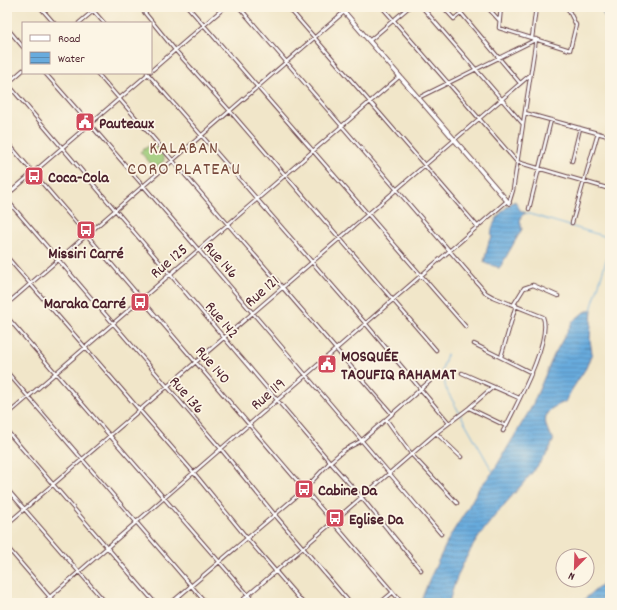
<svg xmlns="http://www.w3.org/2000/svg" width="617" height="610" font-family="Dekko,sans-serif">
<defs>
<pattern id="water-rules" width="6" height="5" patternUnits="userSpaceOnUse"><rect width="6" height="5" fill="#68abdd"/><path d="M0 2.5h6" fill="none" stroke="#588bb3"/></pattern>
</defs>
<rect width="100%" height="100%" fill="#fcf5e5"/>
<filter id="ink" filterUnits="userSpaceOnUse"><feTurbulence type="fractalNoise" baseFrequency=".025" numOctaves="2"/><feDisplacementMap in="SourceGraphic" scale="8" xChannelSelector="R" yChannelSelector="G"/><feConvolveMatrix kernelMatrix="1 2 1 2 8 2 1 2 1" color-interpolation-filters="sRGB"/></filter>
<filter id="wash" filterUnits="userSpaceOnUse"><feTurbulence type="fractalNoise" baseFrequency=".012" numOctaves="4" result="noise"/><feDisplacementMap in="SourceGraphic" scale="16" xChannelSelector="R" yChannelSelector="G"/><feGaussianBlur stdDeviation="0.9" result="paint"/><feColorMatrix in="noise" values="0 0 0 0 0 0 0 0 0 0 0 0 0 0 0 0 0 1.4 0 .05"/><feComposite in="paint" operator="in"/></filter>
<g filter="url(#wash)">
<rect width="100%" height="100%" fill="#f1e6c9"/>
<!-- grass -->
<path fill="#9cca78" stroke="#737452" d="M150 145 151 147 154 146 164 157V161L155 168 140 152Z"/>
<!-- water -->
<path fill="url(#water-rules)" stroke="#596584" d="M599 7H610V25L608 23Z
M515 201 520 210 526 213 522 215 520 221 522 229 499 269 498 267 487 264 484 262 489 241 492 237C488 225 505 206 515 201Z
M592 309 590 340 592 353 586 368 571 391 565 402C554 407 543 410 546 425 547 428 548 431 549 433 551 436 554 437 553 441 552 444 549 449 548 452 529 479 506 501 486 527 469 549 455 576 449 603H420L430 578 450 536 466 511 479 488 493 472 531 408 554 355 573 321 583 313Z
M610 578V603H580Z"/>
<g fill="none" stroke-linecap="round" stroke-linejoin="round">
<!-- stream -->
<path stroke="#68abdd" stroke-width="1" d="M526 213 607 237 610 240
M591 310 609 251 610 249
M447 354 442 370 446 389 493 472H494"/>
</g>
</g>
<g filter="url(#ink)">
<g fill="none" stroke-linecap="round" stroke-linejoin="round">
<defs>
<path id="minor" d="M40 7 54 23
M90 7 104 23
M140 7 175 50 230 111 436 350
M188 7 466 327
M239 7 486 293 493 297 543 317C552 340 517 403 506 426L469 408
M288 7 478 227
M382 7 517 162 610 189
M422 7 523 124
M443 7 454 19 461 13 520 83
M487 7 499 20
M501 7 499 28 570 50 576 25 567 7
M79 23 98 7
M7 28 23 47
M532 38 536 7
M369 41 409 7
M151 71 225 7
M45 73C179 225 310 380 441 534
M97 73 392 414
M147 73 366 324 449 423
M7 83 330 462 362 498 421 570
M7 84 23 70
M418 98 535 40
M525 113 608 136
M7 142 402 603
M572 161 580 128
M7 195 148 74
M7 200 221 449 275 515 350 603
M509 203 513 190 536 39
M529 209 551 120
M572 223 598 133
M7 257 194 473 247 538 303 603
M7 304 344 12
M514 304 524 288 533 285 558 296
M7 317 255 603
M474 344 532 373
M501 357 516 305
M7 372 206 603
M462 373 519 398
M7 415 400 76
M386 419 412 455 457 503
M7 431 155 603
M503 431 506 426
M436 433 461 457
M7 489 106 603
M7 524 530 75
M7 547 55 603
M7 601 8 603
M43 603 507 201
M91 603 100 596
M171 603 305 489 330 462 344 450 361 441 430 381
M239 603 436 433 469 408 493 387
M380 603 392 593"/>
<path id="tertiary" d="M340 7 509 203"/>
</defs>
<!-- minor casing -->
<use href="#minor" stroke="#633d43" stroke-width="4.5"/>
<!-- tertiary casing -->
<use href="#tertiary" stroke="#633d43" stroke-width="5.5"/>
<!-- minor -->
<use href="#minor" stroke="#fff" stroke-width="2.5"/>
<!-- tertiary -->
<use href="#tertiary" stroke="#fff" stroke-width="3.5"/>
</g>
</g>
<!-- icons -->
<defs>
<symbol id="civic-square" viewBox="-11 -11 22 22"><rect x="-9" y="-9" width="18" height="18" rx="4" fill="#d1495b" stroke="#fcf5e5"/><path d="M-.6-6.5H3V-4.5H.6V-3L4-1V1h2V6H-6V1h2V-1L-.6-3ZM-1.2 2.5V6h2.4V2.5Z" fill="#fff"/></symbol>
<symbol id="bus-square" viewBox="-11 -11 22 22"><rect x="-9" y="-9" width="18" height="18" rx="4" fill="#d1495b" stroke="#fcf5e5"/><path d="M-5-6H5V4H4V6H2V4H-2V6H-4V4H-5ZM-3.5-4V0h7V-4ZM-3.5 1.2v1.5H-2V1.2ZM2 1.2v1.5H3.5V1.2Z" fill="#fff"/></symbol>
</defs>
<g fill-rule="evenodd">
<use href="#civic-square" x="74" y="111" width="22" height="22"/>
<use href="#bus-square" x="23" y="165" width="22" height="22"/>
<use href="#bus-square" x="75" y="219" width="22" height="22"/>
<use href="#bus-square" x="129" y="291" width="22" height="22"/>
<use href="#civic-square" x="316" y="353" width="22" height="22"/>
<use href="#bus-square" x="293" y="478" width="22" height="22"/>
<use href="#bus-square" x="324" y="507" width="22" height="22"/>
</g>
<g text-anchor="middle" stroke-width="3.5" stroke-linejoin="round" paint-order="stroke">
<!-- poi labels -->
<g font-size="16" font-weight="bold" fill="#4a1f2b" stroke="#fcf5e5" text-anchor="start">
<text x="99" y="128">Pauteaux</text>
<text x="48" y="182">Coca-Cola</text>
<text x="86" y="258" text-anchor="middle">Missiri Carré</text>
<text x="126" y="308" text-anchor="end">Maraka Carré</text>
<text x="341" y="361">MOSQUÉE<tspan x="341" dy="18">TAOUFIQ RAHAMAT</tspan></text>
<text x="318" y="495">Cabine Da</text>
<text x="349" y="524">Eglise Da</text>
</g>
<!-- street labels -->
<g font-size="16" fill="#4a1f2b" stroke="#fcf5e5">
<text transform="translate(222 259) rotate(48)" y="6">Rue 146</text>
<text transform="translate(168 260) rotate(-41)" y="6">Rue 125</text>
<text transform="translate(261 290) rotate(-41)" y="6">Rue 121</text>
<text transform="translate(223 319) rotate(50)" y="6">Rue 142</text>
<text transform="translate(214 364) rotate(49)" y="6">Rue 140</text>
<text transform="translate(267 393) rotate(-41)" y="6">Rue 119</text>
<text transform="translate(188 394) rotate(49)" y="6">Rue 136</text>
</g>
<!-- quarter labels -->
<g font-size="18" letter-spacing="1" fill="#784a3c" stroke="#fcf5e5">
<text x="184" y="153">KALABAN<tspan x="184" dy="21">CORO PLATEAU</tspan></text>
</g>
</g>
<!-- margin -->
<rect width="617" height="610" fill="none" stroke="#fcf5e5" stroke-width="24"/>
<!-- legend -->
<rect x="22" y="22" width="130" height="52" fill="#fcf5e5" stroke="#b59f9b"/>
<rect x="30" y="35" width="20" height="6" fill="#ffffff" stroke="#b59f9b"/>
<text x="58" y="42" font-size="12" fill="#4a1f2b">Road</text>
<rect x="30" y="52" width="20" height="12" fill="url(#water-rules)" stroke="#b59f9b"/>
<text x="58" y="62" font-size="12" fill="#4a1f2b">Water</text>
<!-- north arrow -->
<g transform="translate(575 568) rotate(203)"><circle r="19" fill="#fcf5e5" stroke="#b59f9b"/>
<path d="M0-3L7 15L0 10L-7 15Z" fill="#d1495b"/>
<text y="-6" font-size="11" font-weight="bold" text-anchor="middle" fill="#4a1f2b">N</text>
</g>
</svg>
